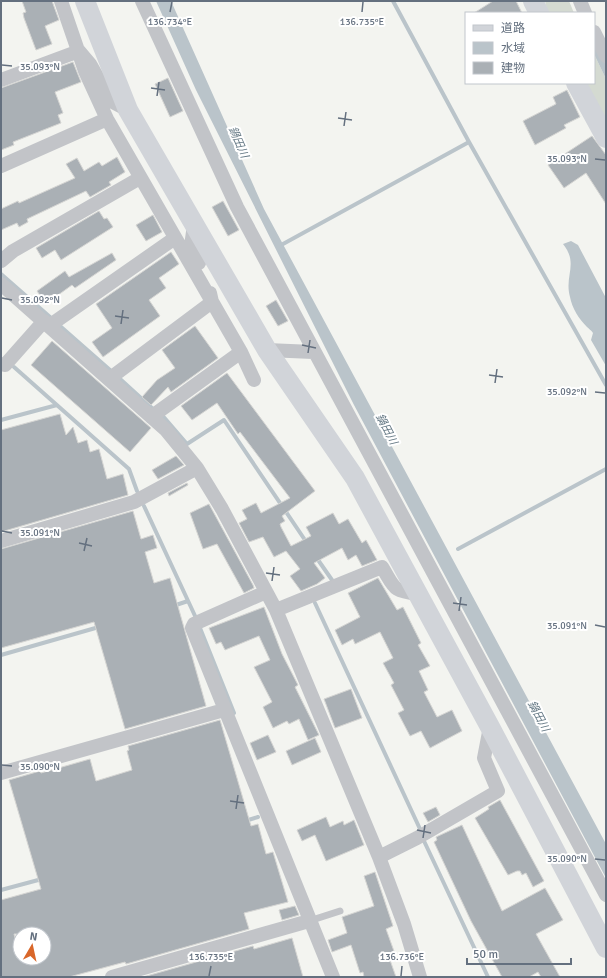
<svg xmlns="http://www.w3.org/2000/svg" width="607" height="978" font-family="Signika,'Noto Sans JP',sans-serif">
<rect width="100%" height="100%" fill="#f3f4f0"/>
<!-- green -->
<path fill="#d4dad1" d="M545 1H569L574 13H548Z
M594 54 606 79V124L584 83H594Z"/>
<!-- water -->
<path fill="#bac4ca" d="M156 1H171L264 209 606 844V878L354 405 196 90Z
M594 41 606 65V79L594 54Z
M571 241 578 245 606 298V366L591 340 593 333C591 330 589 329 587 327 579 319 572 308 570 297 564 275 579 264 563 244Z"/>
<g fill="none" stroke-linecap="round" stroke-linejoin="round">
<!-- stream -->
<path stroke="#bac4ca" stroke-width="4" d="M393 1 469 142 606 385
M283 244 469 142
M1 274 50 317
M60 326 110 370
M14 367 129 469 137 491
M119 378 153 409
M162 415 187 444 224 420 307 543
M1 420 57 405
M144 506 196 618
M458 549 606 469
M316 557 332 580
M315 603 420 829
M173 606 188 601
M200 628 234 713
M1 655 99 627
M245 821 258 817
M424 841 488 977
M1 890 42 879"/>
</g>
<!-- building -->
<path fill="#aab0b5" stroke="#d5d5d3" fill-rule="evenodd" d="M22 1H52L59 20 45 26 52 44 36 50 24 18 23 13 26 12Z
M493 1H516L522 13H474Z
M73 62 81 82 55 92 63 113 58 115 61 123 13 142 14 145 1 150V88Z
M168 78 183 111 170 117 155 84Z
M567 90 580 117 564 125 566 128 535 145 523 121 556 104 553 97Z
M592 136 606 155V204L586 173 564 188 548 165Z
M117 157 125 172 109 182 111 185 90 197 86 191 27 219 28 222 19 227 17 223 1 230V209L18 201 19 203 75 178 66 164 77 158 84 171 99 162 102 166Z
M223 201 239 230 228 236 212 207Z
M99 211 104 219 107 218 113 227 61 260 55 250 42 258 36 248Z
M153 215 162 232 146 241 136 225Z
M171 252 179 264 159 278 166 288 149 300 160 316 103 357 92 342 112 328 96 304Z
M112 253 116 260 75 288 72 285 54 298 53 295 44 301 37 291 65 271 69 277Z
M276 300 288 321 278 326 266 306Z
M195 326 218 358 171 392 168 387 151 405 142 397 157 380 175 368 162 350Z
M52 341 151 428 130 452 31 365Z
M227 373 315 491 282 516 285 521 280 524 281 527 291 546 311 536 306 527 333 513 339 524 348 519 362 543 366 540 377 560 362 566 356 555 348 560 342 548 314 563 325 578 317 584 301 591 290 576 300 569 286 551 274 557 263 537 249 542 239 523 247 519 242 510 256 503 261 513 290 498 240 432 238 434 217 403 192 420 181 406Z
M60 414 66 435 73 427 78 443 87 440 90 452 99 449 107 479 123 474 128 495 1 532V430Z
M176 456 184 465 158 479 152 470Z
M187 483 188 485 169 496 168 493Z
M209 504 253 585 254 588 244 593 217 544 203 549 190 513Z
M133 511 141 539 153 535 157 548 145 552 154 583 170 578 206 706 125 729 94 622 1 648V549Z
M378 578 397 610 403 607 421 643 418 645 430 666 419 671 428 690 424 692 437 717 452 710 462 731 430 748 421 731 410 736 398 713 404 710 391 685 394 683 383 663 393 658 380 632 355 644 353 639 342 645 335 630 360 617 348 593Z
M264 607 282 654 298 685 295 687 319 735 308 740 299 719 289 724 287 721 273 728 263 707 272 702 254 667 270 660 259 636 225 650 221 642 216 644 209 628Z
M351 689 362 718 335 728 324 699Z
M220 720 251 826 258 824 266 854 273 852 288 902 244 913 249 929 126 964 125 962 69 977H1V900L41 889 9 780 40 771 41 773 90 759 96 781 132 770 127 751 129 750 128 746ZM14 934H44V958H20Z
M268 735 276 752 257 760 250 743Z
M315 738 321 752 292 765 286 751Z
M500 800 544 881 533 887 526 873 522 875 520 871H517L508 875 475 818 489 809 488 807Z
M436 807 440 815 428 822 423 813Z
M326 817 330 827 343 821 344 825 354 820 364 845 326 861 315 835 302 841 297 830Z
M462 825 502 911 545 888 563 920 536 934 560 977H541L538 972 529 977H502L471 921 434 842 437 840 436 837Z
M375 872 393 926 386 929 395 954 390 955 391 960H390L396 977H364L363 972 360 973 351 945 332 952 328 940 347 933 342 917 374 906 364 876Z
M295 906 299 915 282 920 279 910Z
M292 938 303 977H143L253 946 254 949Z"/>
<g fill="none" stroke-linecap="round" stroke-linejoin="round">
<!-- lane -->
<path stroke="#c2c4c8" stroke-width="7" d="M309 921 340 911"/>
<!-- street -->
<path stroke="#c2c4c8" stroke-width="14" d="M61 1 85 71 107 119 241 352 254 380
M142 1 237 207 606 895
M580 1 585 13
M594 32 606 56
M1 80 79 51 90 64 111 101 128 110
M1 166 107 119
M194 225 191 246 199 263
M1 261 13 251 140 178
M1 284 166 430 197 468 222 509 276 610 379 857 404 924 420 977
M49 326 175 238
M267 350 313 352
M1 364 5 365 44 321
M109 379 212 302 210 293
M151 417 241 352
M1 541 134 502 197 468
M266 592 194 624 192 628 333 977
M276 610 382 567C395 588 392 591 418 594
M1 773 224 710
M379 857 417 838 498 791 484 758 490 727
M112 977 309 921"/>
<!-- secondary -->
<path stroke="#d1d4d9" stroke-width="20" d="M85 1 128 110 267 350 355 478 490 727 606 948
M533 1 539 13
M576 83 606 138"/>
</g>
<!-- ticks -->
<path fill="none" stroke="#64707f" stroke-width="1.5" d="M170 12 172 2M362 12 363 2M2 65 12 66M151 88 165 90M157 96 159 82M338 118 352 120M344 126 346 112M595 159 605 160M2 298 12 300M115 316 129 318M121 324 123 310M302 345 316 348M308 353 310 340M489 375 503 377M495 383 497 369M595 392 605 393M2 531 12 533M79 543 92 546M84 551 87 538M266 573 280 575M272 581 274 567M453 603 467 605M459 611 461 597M595 625 605 627M2 765 12 766M230 801 244 803M236 809 238 795M417 830 431 833M423 838 425 825M595 859 605 860M209 976 211 966M401 976 402 966"/>
<g text-anchor="middle" stroke-width="4" stroke-linejoin="round" paint-order="stroke">
<!-- water labels -->
<g font-size="11" font-style="italic" fill="#647884" stroke="#fff">
<text transform="translate(239 142) rotate(66)" y="4">鍋田川</text>
<text transform="translate(387 429) rotate(62)" y="4">鍋田川</text>
<text transform="translate(539 716) rotate(62)" y="4">鍋田川</text>
</g>
</g>
<g font-size="10" text-anchor="middle" fill="#64707f" stroke="#fff" stroke-width="4" stroke-linejoin="round" paint-order="stroke">
<text x="170" y="25">136.734°E</text>
<text x="362" y="25">136.735°E</text>
<text x="40" y="70">35.093°N</text>
<text x="567" y="162">35.093°N</text>
<text x="40" y="303">35.092°N</text>
<text x="567" y="395">35.092°N</text>
<text x="40" y="536">35.091°N</text>
<text x="567" y="629">35.091°N</text>
<text x="40" y="770">35.090°N</text>
<text x="567" y="862">35.090°N</text>
<text x="211" y="960">136.735°E</text>
<text x="402" y="960">136.736°E</text>
</g>
<!-- border -->
<rect width="607" height="978" fill="none" stroke="#64707f" stroke-width="4"/>
<!-- legend -->
<rect x="465" y="12" width="130" height="72" fill="#ffffff" stroke="#c1c6cc"/>
<rect x="473" y="25" width="20" height="6" fill="#d1d4d9" stroke="#c1c6cc"/>
<text x="501" y="32" font-size="12" fill="#64707f">道路</text>
<rect x="473" y="42" width="20" height="12" fill="#bac4ca" stroke="#c1c6cc"/>
<text x="501" y="52" font-size="12" fill="#64707f">水域</text>
<rect x="473" y="62" width="20" height="12" fill="#aab0b5" stroke="#c1c6cc"/>
<text x="501" y="72" font-size="12" fill="#64707f">建物</text>
<!-- north arrow -->
<g transform="translate(32 946) rotate(9)"><circle r="19" fill="#ffffff" stroke="#c1c6cc"/>
<path d="M0-3L7 15L0 10L-7 15Z" fill="#d9672a"/>
<text y="-6" font-size="11" font-weight="bold" text-anchor="middle" fill="#64707f">N</text>
</g>
<!-- scale -->
<path d="M467 958v6h104v-6" fill="none" stroke="#64707f" stroke-width="2"/>
<text x="473" y="958" font-size="12" fill="#64707f" stroke="#ffffff" stroke-width="3" paint-order="stroke">50 m</text>
</svg>
